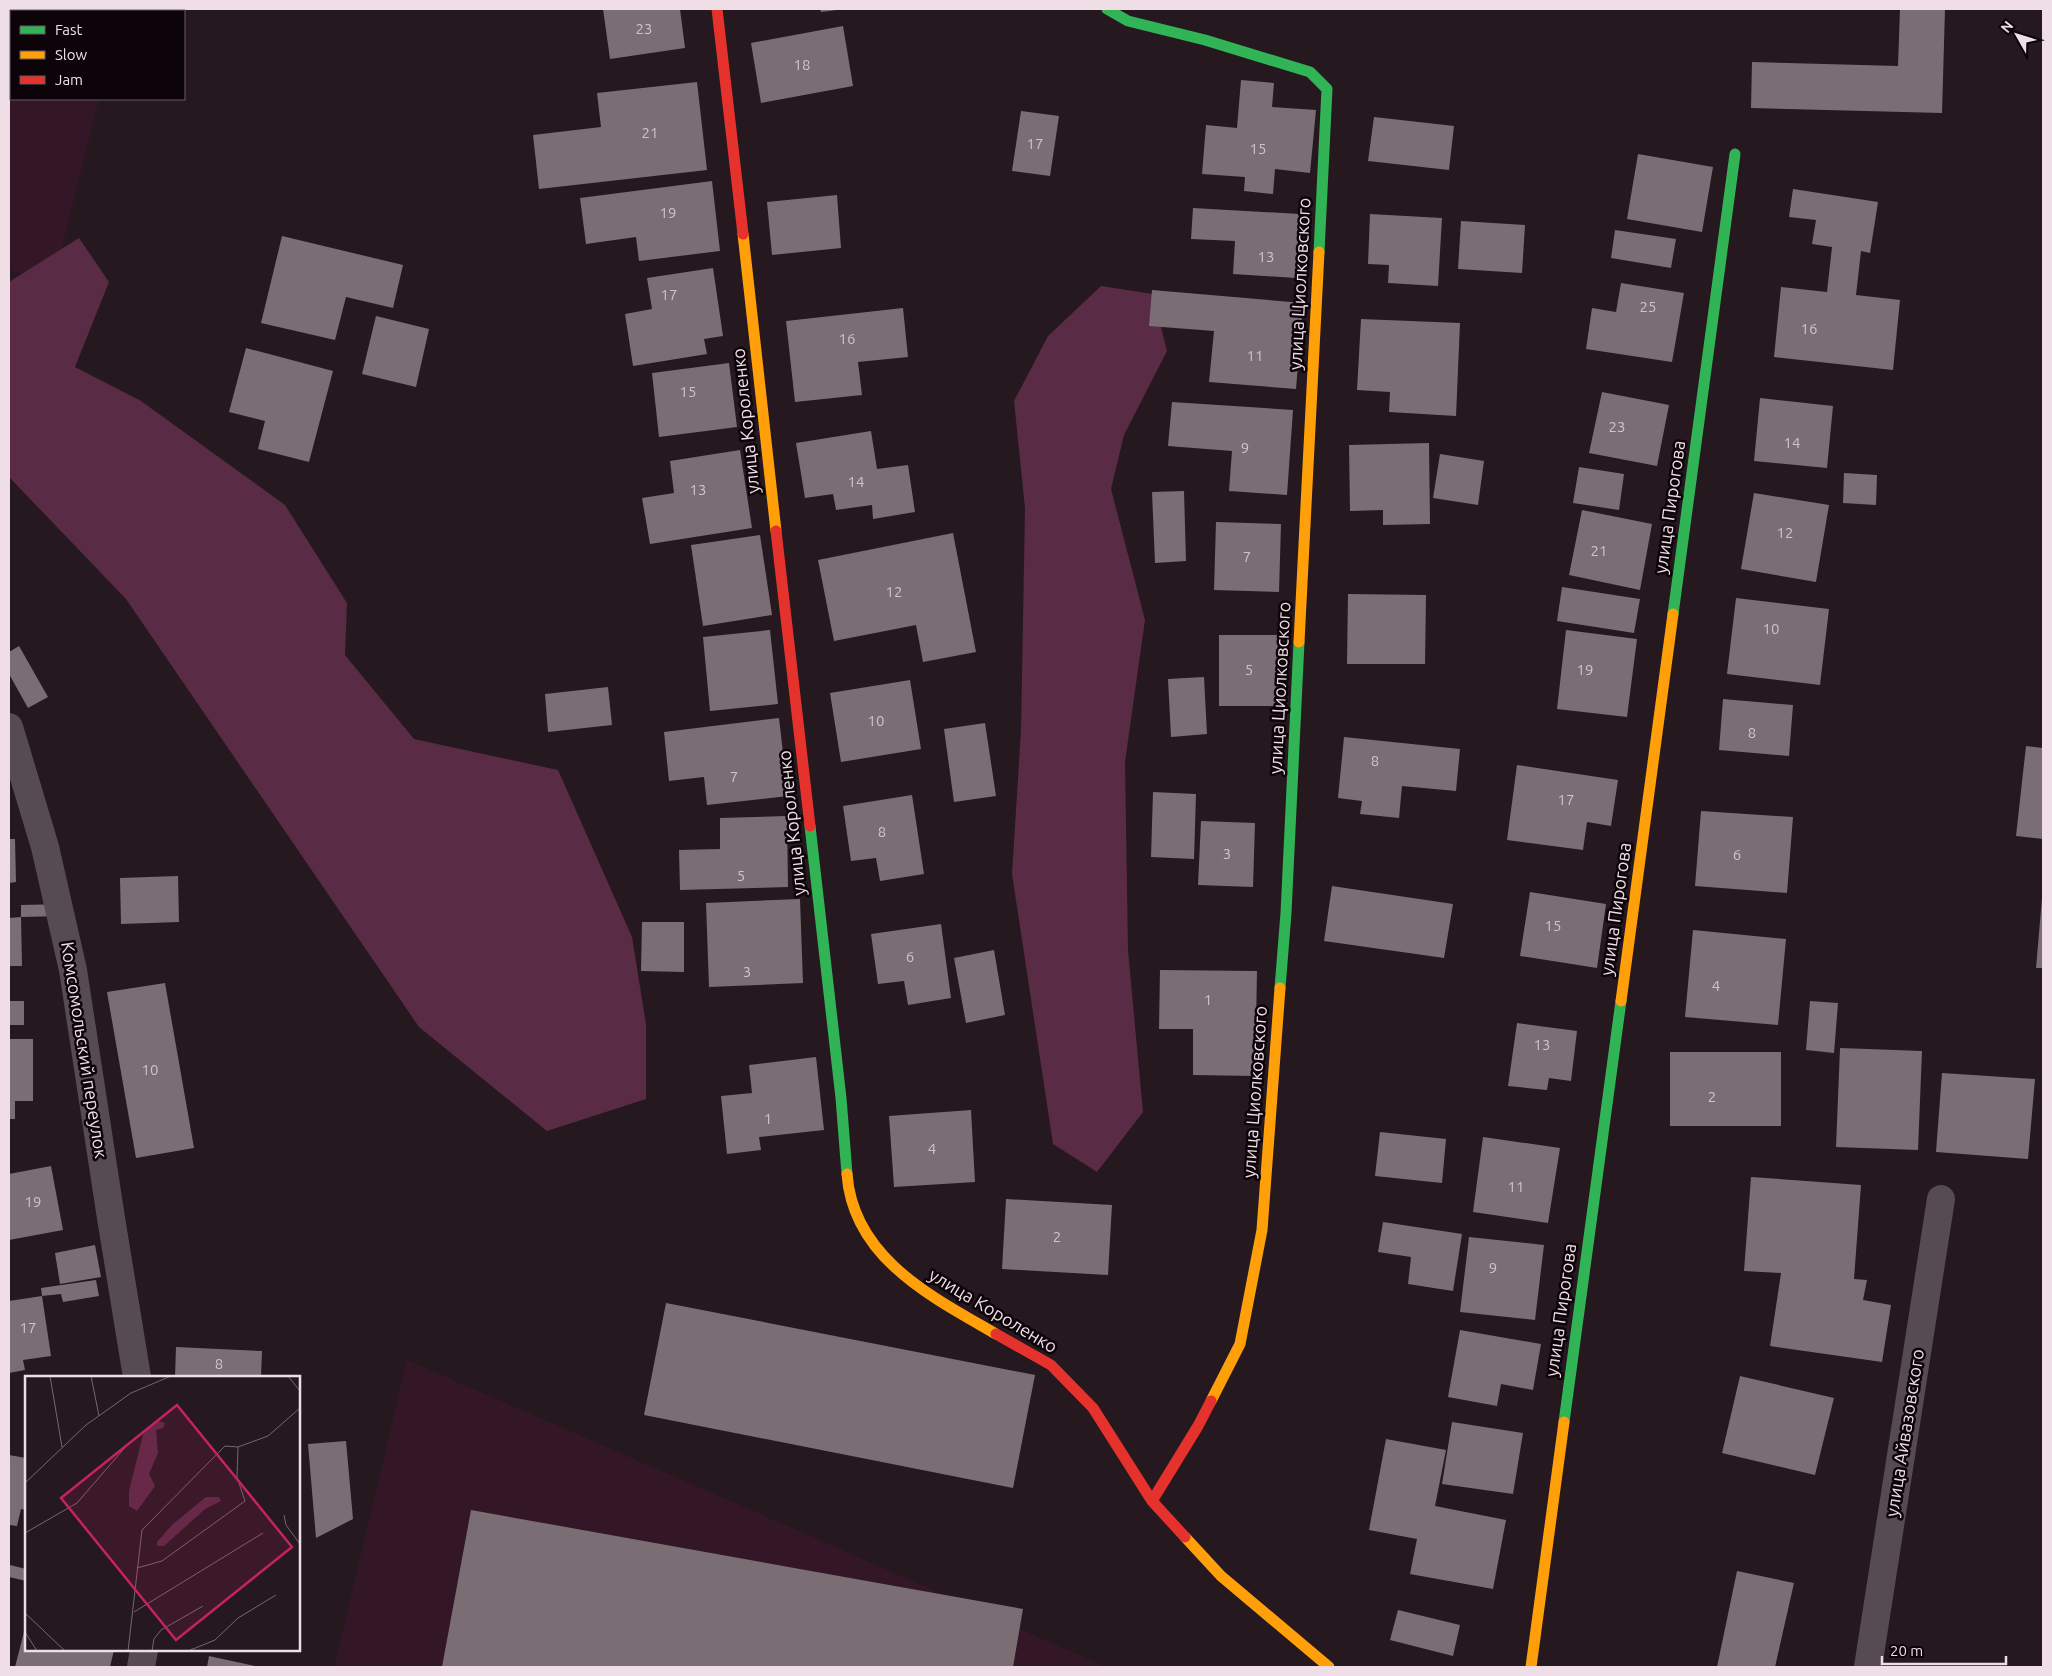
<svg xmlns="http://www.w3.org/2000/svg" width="2052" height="1676" font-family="Ubuntu,sans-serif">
<rect width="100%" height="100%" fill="#25181f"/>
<!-- built -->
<path fill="#331727" d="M9 9H121L120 11H11V99H99L54 279 9 271Z
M407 1360 804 1533 1106 1667H334Z"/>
<!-- green -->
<path fill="#592b45" d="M79 238 109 282 75 367 141 401 285 505 347 603 345 655 414 739 558 770 632 937 646 1024V1099L547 1131 419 1027 126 599 9 477V282Z
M1101 286 1153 294 1167 351 1124 435 1111 489 1145 620 1125 762 1128 950 1143 1112 1097 1172 1053 1144 1012 874 1021 730 1025 508 1014 401 1048 336Z"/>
<!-- building -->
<path fill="#7a6e74" d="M603 9H680L685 48 610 59Z
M820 9H837V10L821 12Z
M1900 9H1945L1942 113 1751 108 1752 62 1898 66Z
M843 26 853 86 761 103 751 43Z
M1241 80 1274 83 1272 107 1316 110 1310 173 1275 169 1273 194 1244 191 1245 177 1202 174 1206 125 1237 128Z
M697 82 707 170 539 189 533 135 601 127 597 93Z
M1021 111 1059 116 1050 176 1012 171Z
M1374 117 1454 126 1449 170 1368 161Z
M1638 154 1713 167 1702 232 1627 219Z
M712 181 720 251 639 261 636 237 586 244 580 198Z
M1793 189 1878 202 1870 253 1861 251 1856 295 1900 300 1893 370 1774 357 1781 287 1827 292 1832 247 1812 244 1816 220 1789 217Z
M837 195 841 248 772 255 767 202Z
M1193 208 1300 214 1296 278 1233 274 1235 241 1191 239Z
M1370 214 1442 218 1438 286 1388 283 1389 265 1368 264Z
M1461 221 1525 225 1522 273 1458 269Z
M1615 230 1676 239 1671 268 1611 258Z
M282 236 403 265 393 308 346 297 335 340 261 323Z
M713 268 723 336 704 339 707 354 633 366 625 314 652 309 647 278Z
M1621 283 1684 293 1672 362 1586 349 1592 308 1616 312Z
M1152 290 1303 303 1296 389 1209 382 1214 331 1149 326Z
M903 308 908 357 858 362 862 395 795 402 786 321Z
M376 316 429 329 416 387 362 374Z
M1361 319 1460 323 1456 416 1389 412 1390 392 1357 390Z
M246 348 333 371 309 462 258 449 265 421 229 412Z
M729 363 737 427 659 437 652 373Z
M1602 392 1669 405 1657 466 1589 453Z
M1760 398 1833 406 1827 468 1754 461Z
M1172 402 1293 410 1287 495 1229 491 1232 451 1168 446Z
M871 431 877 469 908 465 915 512 873 519 872 505 836 510 833 494 805 498 796 443Z
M1429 443 1430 524 1383 525V510L1350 511 1349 445Z
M740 450 752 528 650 544 642 498 674 493 670 461Z
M1440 454 1484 461 1478 505 1433 498Z
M1579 467 1624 474 1619 510 1573 503Z
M1844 473 1877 475 1876 505 1843 503Z
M1184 491 1186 561 1155 563 1152 492Z
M1754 493 1829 505 1816 582 1741 569Z
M1582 510 1652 524 1640 590 1569 575Z
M1216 522 1281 524 1279 592 1214 590Z
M953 533 976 652 923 662 916 625 834 641 818 560Z
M760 535 772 615 703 626 691 545Z
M1562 587 1640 599 1634 633 1557 621Z
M1348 594 1426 595 1425 664H1347Z
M1736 598 1829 609 1820 685 1727 674Z
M770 630 778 704 710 711 703 637Z
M1566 630 1637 639 1627 717 1557 709Z
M1219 635H1278V706H1219Z
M19 646 48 697 28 708 9 674V652Z
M1204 677 1207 734 1171 737 1168 679Z
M910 680 921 749 841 762 830 693Z
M608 687 612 725 548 732 545 694Z
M1723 699 1793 705 1789 756 1719 750Z
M779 718 788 796 707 805 704 777 669 781 664 732Z
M985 723 996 796 954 802 944 729Z
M1344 737 1460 749 1456 791 1402 786 1399 818 1360 814 1362 801 1338 798Z
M2026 746 2043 748V839L2016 836Z
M1517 765 1618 780 1611 826 1587 822 1583 850 1507 840Z
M1153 792 1196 794 1194 859 1151 857Z
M912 795 924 874 880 881 876 858 851 861 843 806Z
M1701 811 1793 817 1787 893 1695 886Z
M787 816 788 887 680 890 679 850 720 849V818Z
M1201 821 1255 823 1253 887 1198 885Z
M9 839H15L16 882 9 883Z
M178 876 179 922 121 924 120 878Z
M1332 886 1453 904 1444 958 1324 941Z
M1530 892 1606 904 1597 968 1520 956Z
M2042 898H2043V968H2036Z
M800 899 803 983 709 987 706 903Z
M64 904V916L21 917V905Z
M21 917 22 966H9V918Z
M642 922H684V972L641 971Z
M941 924 951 998 908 1005 904 981 878 984 871 934Z
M1693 930 1786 939 1778 1025 1685 1017Z
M994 950 1005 1015 966 1023 954 958Z
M1160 970 1257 971 1255 1076 1193 1075V1029H1159Z
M165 983 194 1148 136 1158 107 992Z
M9 1001H24V1025H9Z
M1810 1001 1838 1003 1834 1053 1806 1050Z
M1517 1023 1577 1031 1571 1081 1549 1078 1547 1090 1508 1086Z
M9 1039H33V1101H15V1119H9Z
M1840 1048 1922 1051 1918 1150 1836 1147Z
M1670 1052H1781V1126H1670Z
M816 1057 824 1130 759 1137 761 1150 727 1154 721 1096 752 1093 749 1065Z
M1942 1073 2035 1079 2028 1159 1936 1152Z
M971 1110 975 1182 894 1187 889 1116Z
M1380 1132 1446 1139 1442 1183 1375 1176Z
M1483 1137 1560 1148 1548 1223 1473 1212Z
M51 1166 63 1230 9 1240V1174Z
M1751 1177 1861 1185 1854 1279 1867 1280 1863 1300 1891 1305 1882 1362 1770 1346 1781 1273 1744 1271Z
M1006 1199 1112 1205 1108 1275 1002 1269Z
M1383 1222 1462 1234 1453 1291 1408 1284 1411 1257 1378 1252Z
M1469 1237 1544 1245 1535 1320 1460 1312Z
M95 1245 101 1277 60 1284 55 1253Z
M96 1280 99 1296 63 1302 61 1294 42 1296 41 1288Z
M42 1296 51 1356 23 1360 25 1370 9 1373V1301Z
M666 1303 1035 1375 1013 1488 644 1415Z
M1460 1330 1541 1344 1533 1390 1501 1384 1497 1406 1448 1397Z
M176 1347 262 1351 261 1377H175Z
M1740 1376 1834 1398 1815 1475 1722 1453Z
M1452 1422 1523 1433 1513 1494 1442 1484Z
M1386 1439 1446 1450 1435 1506 1506 1520 1493 1589 1410 1574 1417 1539 1369 1530Z
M346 1441 353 1519 316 1538 308 1444Z
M9 1455 26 1458V1510L21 1509 17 1526 9 1525Z
M471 1510 1023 1609 1013 1667H442Z
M10 1565 26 1569V1581L9 1577Z
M1737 1571 1794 1583 1775 1667H1717Z
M1398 1610 1460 1625 1453 1656 1390 1640Z
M26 1624V1650H114L110 1667H15Z
M209 1656 255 1666V1667H207Z"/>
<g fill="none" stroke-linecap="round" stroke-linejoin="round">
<!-- street -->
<path stroke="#554b51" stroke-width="28" d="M9 727 45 847 73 970 111 1218 137 1377
M141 1667 144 1650
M1868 1667 1941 1199"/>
<!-- fast -->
<path stroke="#30b455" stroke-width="11" d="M1107 9 1128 21 1205 40 1310 72 1327 89 1319 252
M1673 614 1735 154
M810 826 841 1098 847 1174
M1280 988 1286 913 1299 642
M1564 1422 1621 1001"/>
<!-- slow -->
<path stroke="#ff9f0a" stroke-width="11" d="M743 234 776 531
M1299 642 1319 252
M1621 1001 1673 614
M847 1174C853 1258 932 1297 996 1334
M1211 1401 1240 1344 1262 1230 1280 988
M1185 1537 1221 1576 1329 1667
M1531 1667 1564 1422"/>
<!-- jam -->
<path stroke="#e5322d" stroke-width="11" d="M717 9 743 234
M776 531 810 826
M996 1334 1051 1365 1093 1408 1152 1501 1185 1537
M1152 1501 1198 1426 1211 1401"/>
</g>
<g text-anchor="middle" stroke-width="5" stroke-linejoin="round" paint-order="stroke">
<!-- number labels -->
<g font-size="15" fill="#d2c2ca">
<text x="644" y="34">23</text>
<text x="802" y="70">18</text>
<text x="650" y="138">21</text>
<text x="1035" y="149">17</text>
<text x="1258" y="154">15</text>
<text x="668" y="218">19</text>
<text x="1266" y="262">13</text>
<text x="669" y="300">17</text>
<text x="1648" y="312">25</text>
<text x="1809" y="334">16</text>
<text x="847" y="344">16</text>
<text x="1255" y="361">11</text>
<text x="688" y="397">15</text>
<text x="1617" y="432">23</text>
<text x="1792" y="448">14</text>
<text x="1245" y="453">9</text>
<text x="856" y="487">14</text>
<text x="698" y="495">13</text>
<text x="1785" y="538">12</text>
<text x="1599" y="556">21</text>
<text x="1247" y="562">7</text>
<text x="894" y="597">12</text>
<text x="1771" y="634">10</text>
<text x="1249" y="675">5</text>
<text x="1585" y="675">19</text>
<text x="876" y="726">10</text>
<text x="1752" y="738">8</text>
<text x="1375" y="766">8</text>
<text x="734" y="782">7</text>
<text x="1566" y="805">17</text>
<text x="882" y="837">8</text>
<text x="1227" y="859">3</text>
<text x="1737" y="860">6</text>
<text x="741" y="881">5</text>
<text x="1553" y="931">15</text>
<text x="910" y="962">6</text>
<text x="747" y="977">3</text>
<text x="1716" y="991">4</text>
<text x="1208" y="1005">1</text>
<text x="1542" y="1050">13</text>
<text x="150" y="1075">10</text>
<text x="1712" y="1102">2</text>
<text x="768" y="1124">1</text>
<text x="932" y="1154">4</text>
<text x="1516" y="1192">11</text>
<text x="33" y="1207">19</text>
<text x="1057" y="1242">2</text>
<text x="1493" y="1273">9</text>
<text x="28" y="1333">17</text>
<text x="219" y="1369">8</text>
</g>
<!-- street labels -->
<g font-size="18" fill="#efdee6" stroke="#0c0408">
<text transform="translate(1300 284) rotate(-87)" y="6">улица Циолковского</text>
<text transform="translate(746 421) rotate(-96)" y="6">улица Короленко</text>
<text transform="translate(1670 507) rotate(-82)" y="6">улица Пирогова</text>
<text transform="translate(1280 688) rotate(-87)" y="6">улица Циолковского</text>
<text transform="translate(792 823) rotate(-96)" y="6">улица Короленко</text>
<text transform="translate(1616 909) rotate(-82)" y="6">улица Пирогова</text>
<text transform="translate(84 1050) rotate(81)" y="6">Комсомольский переулок</text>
<text transform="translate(1255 1092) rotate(-86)" y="6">улица Циолковского</text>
<text transform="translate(1561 1310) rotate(-82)" y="6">улица Пирогова</text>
<text transform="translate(993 1311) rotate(31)" y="6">улица Короленко</text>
<text transform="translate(1905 1433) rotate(-81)" y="6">улица Айвазовского</text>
</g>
</g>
<!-- overview -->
<g transform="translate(25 1376)">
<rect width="275" height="275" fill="#25181f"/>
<path d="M133 45 140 47 138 52 131 54 133 77 124 98 130 110 112 135 104 130V115L119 55ZM181 121H194L196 125 180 133 139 170H132V166L148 148Z" fill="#592b45"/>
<path fill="none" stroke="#76676f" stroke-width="1" d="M25 0 37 71M66 0 74 40M263 0 275 15M0 107 61 49 106 17 146 0M259 139 261 149 275 168M0 157 52 127 103 68M112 192 137 185 220 125 212 101 213 71M109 236 238 157M0 237 40 275M0 256 12 275M103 275 117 154 200 70 213 71 243 60 275 32M127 275 129 263 136 254 178 230M163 275 190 264 213 242 251 219"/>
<path fill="#c42262" fill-opacity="0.15" stroke="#c42262" stroke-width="2.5" d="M152 29 267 171 151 264 36 122Z"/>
<rect width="275" height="275" fill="none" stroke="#efdee6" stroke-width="2.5"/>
</g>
<!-- border -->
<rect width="2052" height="1676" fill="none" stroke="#efdee6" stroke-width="20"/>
<!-- legend -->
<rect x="10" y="10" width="175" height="90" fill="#0c0408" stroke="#675b61"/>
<rect x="20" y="26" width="25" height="8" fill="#30b455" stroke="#675b61"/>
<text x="55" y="35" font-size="15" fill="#efdee6">Fast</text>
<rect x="20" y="51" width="25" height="8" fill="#ff9f0a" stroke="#675b61"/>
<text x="55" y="60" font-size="15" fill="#efdee6">Slow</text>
<rect x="20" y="76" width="25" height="8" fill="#e5322d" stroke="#675b61"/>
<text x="55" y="85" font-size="15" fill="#efdee6">Jam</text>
<!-- north arrow -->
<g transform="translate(2017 35) rotate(309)" stroke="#0c0408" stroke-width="4" paint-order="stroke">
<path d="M0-4L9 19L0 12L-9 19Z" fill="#efdee6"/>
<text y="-8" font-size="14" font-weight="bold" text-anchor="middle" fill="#efdee6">N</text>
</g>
<!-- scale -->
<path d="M1882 1656v8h124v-8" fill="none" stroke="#efdee6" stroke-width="2.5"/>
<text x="1890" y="1656" font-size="15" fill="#efdee6" stroke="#0c0408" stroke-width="4" paint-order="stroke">20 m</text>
</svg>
